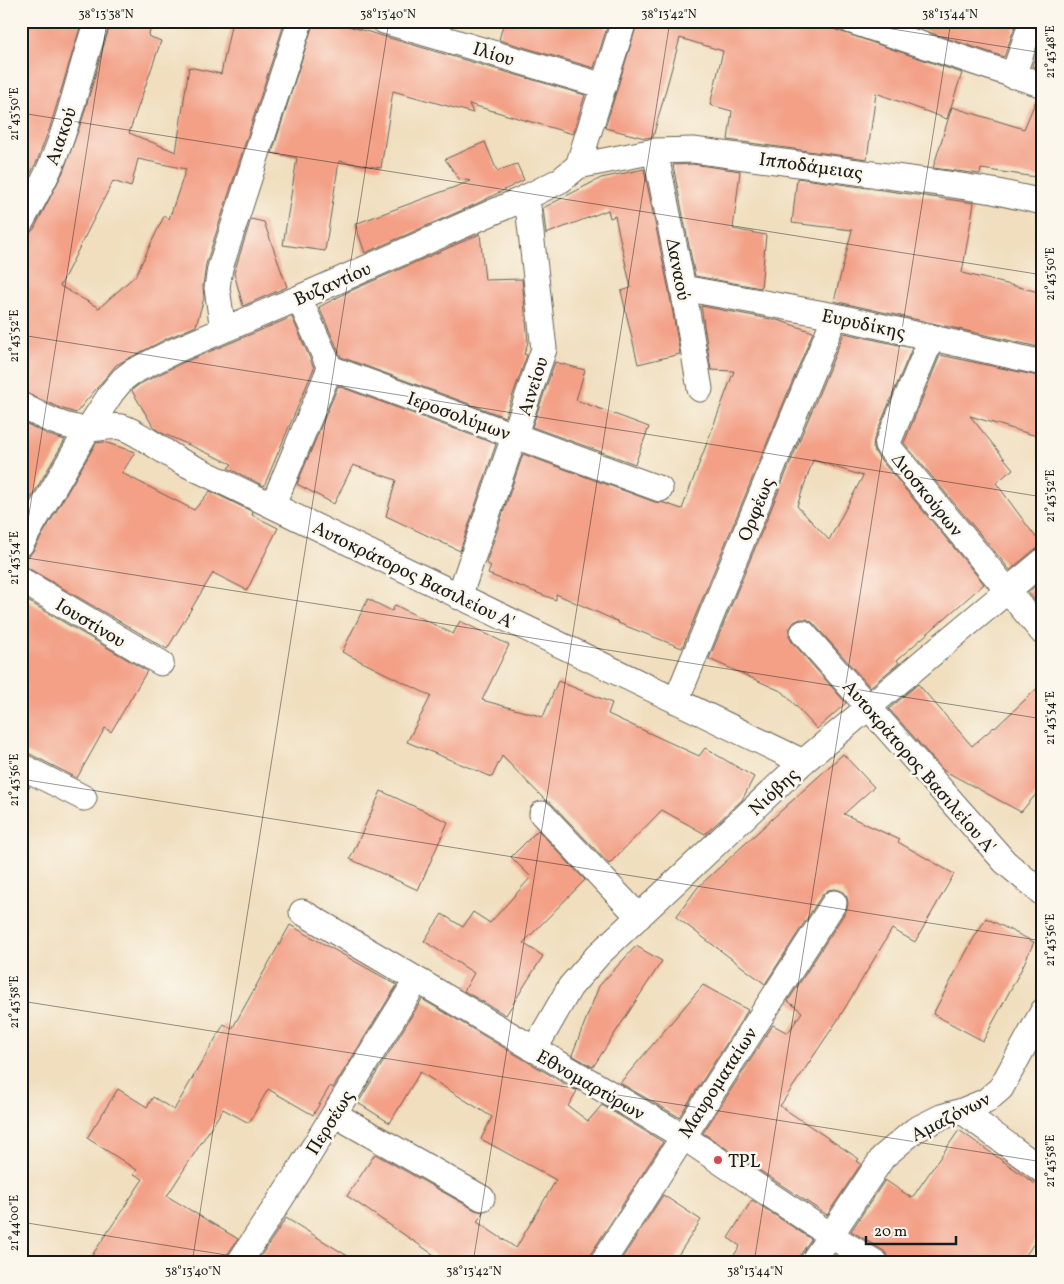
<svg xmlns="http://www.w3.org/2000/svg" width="1064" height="1284" font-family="Vollkorn,serif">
<rect width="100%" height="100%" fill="#fbf7ec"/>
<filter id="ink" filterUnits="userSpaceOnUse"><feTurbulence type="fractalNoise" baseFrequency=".02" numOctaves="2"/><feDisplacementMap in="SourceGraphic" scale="10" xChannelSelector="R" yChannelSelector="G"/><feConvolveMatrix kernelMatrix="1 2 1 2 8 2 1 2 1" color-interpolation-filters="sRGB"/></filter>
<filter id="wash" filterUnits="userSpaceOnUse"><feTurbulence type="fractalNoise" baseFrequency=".0096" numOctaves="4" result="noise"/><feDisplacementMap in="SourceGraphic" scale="20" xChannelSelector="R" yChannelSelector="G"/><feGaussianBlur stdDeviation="1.12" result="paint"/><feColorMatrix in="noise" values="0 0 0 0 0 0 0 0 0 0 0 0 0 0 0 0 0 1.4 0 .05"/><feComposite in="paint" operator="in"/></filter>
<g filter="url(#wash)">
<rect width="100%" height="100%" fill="#f0debe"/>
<g id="blocks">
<!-- building -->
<path fill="#f3a087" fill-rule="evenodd" d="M21 21H82L50 127 37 161 21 192Z
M111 21H154L148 36 161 41 129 133 176 152 189 67 221 74 232 21H285L206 264 203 286 204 298 196 326 168 338 116 365 76 413 60 408 21 391V236L29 234 34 229 63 172 83 117ZM138 159 186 169 169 219 164 216 136 275 99 308 60 286 113 181 131 187Z
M314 21H331L585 95 573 134 469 104 473 113 393 91 381 168 339 161 325 251 283 245 297 158 272 153Z
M504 21H609L594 68 499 40Z
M638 21H810L962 73 947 119 876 93 867 159 728 140 732 111 710 105 723 51 680 38 653 137 645 138 605 128Z
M902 21H1017L1004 57 901 23Z
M1043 34V70L1032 66Z
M1037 98 1043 99V178L981 169 980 174 933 168 952 107 1024 129Z
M485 142 497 171 517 164 524 180 476 204 365 253 355 224 471 181 459 179 445 159Z
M692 164 740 171 733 229 766 235 761 288 695 276 673 165Z
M644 169 669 291 680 354 638 364 621 291 631 288 615 216 610 218 608 210 546 234 543 208 601 178Z
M797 178 974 203 962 273 1043 293V348L834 301 852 230 792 223Z
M251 219 264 222 287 287 243 306 234 273Z
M480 234 485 280 522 279 528 342 524 354 527 355 505 417 341 357 319 307 350 291Z
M701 306 781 321 813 332 682 648 618 623 619 622 556 594V600L488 574 491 566 486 563 523 454 655 502 664 503 682 509 734 371 711 370Z
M292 317 314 368 264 486 228 468 232 464 162 433 154 428 132 391 133 389 140 384 180 364Z
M844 333 912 348 874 439 873 448 876 454 984 584 897 660 899 663 870 687 813 623 807 619H800L794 622 789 629V636L792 642 846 703 817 729 783 692 709 659ZM813 460 863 476 829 540 797 506Z
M940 355 1043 377V438L970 416 1013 469 996 483 1043 547 1034 550 1010 570 904 443Z
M555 362 585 370 576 400 649 427 635 464 532 427Z
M338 386 496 444 460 551 386 516 396 480 353 465 334 504 297 484Z
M21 421 49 435 65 440 21 515Z
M104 442 135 452 122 473 194 510 210 491 253 512 252 515 278 528 247 590 213 573 167 649 28 568 21 566V558L28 557 33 551 96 443Z
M1043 580V610L1028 592Z
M21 597 147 671 111 732 105 728 77 778 28 753 21 752Z
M368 599 392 611 395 605 453 634 460 621 509 645 482 700 543 717 558 681 612 703 608 714 699 756 705 748 754 777 742 800 705 834 662 810 609 864 552 804 545 800 502 756 492 777 407 742 431 696 342 652Z
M1043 683V786L1021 812 943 770 889 709 918 684 972 746 994 727 995 728Z
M843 754 874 787 844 814 900 840 898 842 954 874 915 942 892 929 839 1018 780 1106 859 1159 857 1161 861 1164 827 1215 703 1133 773 1025 788 1033 802 1012 788 1001 846 911 848 904 847 897 842 891 835 889 828 890 822 895 765 984 676 917 698 887Z
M21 782 30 787 21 795Z
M381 791 448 822 418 890 350 859Z
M538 830 585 880 523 943 543 956 506 1015 464 991 474 973 424 941 442 914 463 927 473 912 490 923 531 877 511 857Z
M986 918 1034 942 1021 970 983 1041 933 1014 971 943Z
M290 925 397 985 333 1088 330 1086 313 1115 268 1089 249 1123 223 1109 167 1196 238 1239 227 1255 225 1263H87L143 1179 134 1174 137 1170 87 1138 118 1089 147 1107 153 1097 174 1110 224 1024 232 1029Z
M636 946 662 961 593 1067 572 1055 599 986Z
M703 985 748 1010 679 1117 620 1083Z
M422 999 577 1091 568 1106 588 1121 602 1105 663 1142 590 1255 588 1263H446L347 1196 375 1154 475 1210 483 1212 477 1222 516 1248 556 1180 481 1139 492 1117 420 1072 390 1123 358 1103Z
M959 1130 1034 1183 1043 1186V1229L1021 1263H890L888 1256 884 1251 851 1231 885 1180 912 1198Z
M663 1195 701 1220 673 1263H619Z
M752 1200 811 1239 800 1255 798 1263H729L740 1246 728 1238Z
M286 1218 359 1263H256Z
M835 1255 848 1263H829Z"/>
</g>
</g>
<g filter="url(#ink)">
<use href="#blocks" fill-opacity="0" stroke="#666055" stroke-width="1"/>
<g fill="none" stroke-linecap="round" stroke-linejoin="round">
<defs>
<path id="minor" d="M384 21 604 86
M851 21 1043 85
M1013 76 1032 21
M655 151 683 288 700 389
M578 166 655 151 693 150 947 184 993 191 1043 202
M21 222C31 204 42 186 50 167 71 120 80 69 97 21
M683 288 835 316 1043 363
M299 298 330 368 660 489
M223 330 217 288 220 268 300 21
M932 337 887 445 1043 633
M21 405C43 417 65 429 90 429 100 429 112 425 121 427 135 430 167 454 182 462L803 762
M273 505 330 368
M21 544 88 429 112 392 123 379 132 372 174 351 299 298 527 197 561 180 578 166 624 21
M21 580 161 663
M459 597 544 349 527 197
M803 633 1005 862 1043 894
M676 701 835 316
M21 766 84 798
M542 814 639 917
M302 912 682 1136 830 1235 876 1263
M534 1050 570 987 598 955 803 762 1043 561
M962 1111 1043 1171
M334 1114 482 1198
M239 1263 297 1174 416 981
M602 1263 834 903
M812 1263 883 1157 915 1130 941 1117 962 1111 986 1101 1001 1088 1043 1011"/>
</defs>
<!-- minor casing -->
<use href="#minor" stroke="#666055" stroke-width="27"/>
<!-- minor -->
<use href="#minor" stroke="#fff" stroke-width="25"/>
</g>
</g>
<!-- ticks -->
<path fill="none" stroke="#1c1c1c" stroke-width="1" stroke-opacity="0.45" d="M842 21 1043 53M21 113 1043 275M21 335 1043 497M21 557 1043 719M21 565 107 21M21 779 1043 941M21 1001 1043 1162M21 1222 276 1263M192 1263 389 21M473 1263 670 21M754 1263 951 21M1036 1263 1043 1218"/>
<!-- markers -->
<circle fill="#d1495b" stroke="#fbf7ec" stroke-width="2" cx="718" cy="1160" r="5"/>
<g text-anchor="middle" stroke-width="5" stroke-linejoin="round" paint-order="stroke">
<!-- street labels -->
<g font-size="19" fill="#1c1c1c" stroke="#fbf7ec">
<text transform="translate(494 53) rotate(17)" y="7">Ιλίου</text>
<text transform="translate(60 136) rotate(-71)" y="7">Αιακού</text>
<text transform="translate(811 165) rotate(8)" y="7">Ιπποδάμειας</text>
<text transform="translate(679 269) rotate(79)" y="7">Δαναού</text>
<text transform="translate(332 283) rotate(-24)" y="7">Βυζαντίου</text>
<text transform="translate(864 323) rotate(12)" y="7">Ευρυδίκης</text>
<text transform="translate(532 386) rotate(-72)" y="7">Αινείου</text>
<text transform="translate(459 415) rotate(20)" y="7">Ιεροσολύμων</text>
<text transform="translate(928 494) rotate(51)" y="7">Διοσκούρων</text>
<text transform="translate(755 509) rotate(-68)" y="7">Ορφέως</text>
<text transform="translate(414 574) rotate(26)" y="7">Αυτοκράτορος Βασιλείου A'</text>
<text transform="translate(91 622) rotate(31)" y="7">Ιουστίνου</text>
<text transform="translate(920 766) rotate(49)" y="7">Αυτοκράτορος Βασιλείου A'</text>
<text transform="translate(773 791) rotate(-43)" y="7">Νιόβης</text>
<text transform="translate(717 1082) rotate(-57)" y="7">Μαυροματαίων</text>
<text transform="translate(591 1084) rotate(30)" y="7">Εθνομαρτύρων</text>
<text transform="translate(950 1116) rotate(-27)" y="7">Αμαζόνων</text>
<text transform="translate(329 1122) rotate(-58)" y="7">Περσέως</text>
</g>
<!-- poi labels -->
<g font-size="19" fill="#1c1c1c" stroke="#fbf7ec" text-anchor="start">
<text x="728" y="1167">TPL</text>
</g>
</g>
<!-- margin -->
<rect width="1064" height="1284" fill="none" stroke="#fbf7ec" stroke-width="55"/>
<!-- scale -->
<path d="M866 1236v8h90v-8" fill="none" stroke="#1c1c1c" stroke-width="2.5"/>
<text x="874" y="1236" font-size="15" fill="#1c1c1c" stroke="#fbf7ec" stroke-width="4" paint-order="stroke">20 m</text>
<rect x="28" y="28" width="1008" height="1228" fill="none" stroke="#1c1c1c" stroke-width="2"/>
<g font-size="12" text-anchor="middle" fill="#1c1c1c">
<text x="106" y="18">38°13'38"N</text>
<text x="388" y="18">38°13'40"N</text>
<text x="669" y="18">38°13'42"N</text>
<text x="950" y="18">38°13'44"N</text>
<text transform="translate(1050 52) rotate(-90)" y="4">21°43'48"E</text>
<text transform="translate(14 114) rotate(-90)" y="4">21°43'50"E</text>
<text transform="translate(1050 274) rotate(-90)" y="4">21°43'50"E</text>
<text transform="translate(14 336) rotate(-90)" y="4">21°43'52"E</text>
<text transform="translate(1050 496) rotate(-90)" y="4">21°43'52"E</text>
<text transform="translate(14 558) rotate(-90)" y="4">21°43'54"E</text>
<text transform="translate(1050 718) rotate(-90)" y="4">21°43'54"E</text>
<text transform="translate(14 780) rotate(-90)" y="4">21°43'56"E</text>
<text transform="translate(1050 940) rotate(-90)" y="4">21°43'56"E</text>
<text transform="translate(14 1002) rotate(-90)" y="4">21°43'58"E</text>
<text transform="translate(1050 1161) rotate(-90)" y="4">21°43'58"E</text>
<text transform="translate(14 1223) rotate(-90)" y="4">21°44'00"E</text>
<text x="193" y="1275">38°13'40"N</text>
<text x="474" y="1275">38°13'42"N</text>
<text x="755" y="1275">38°13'44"N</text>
</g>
</svg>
